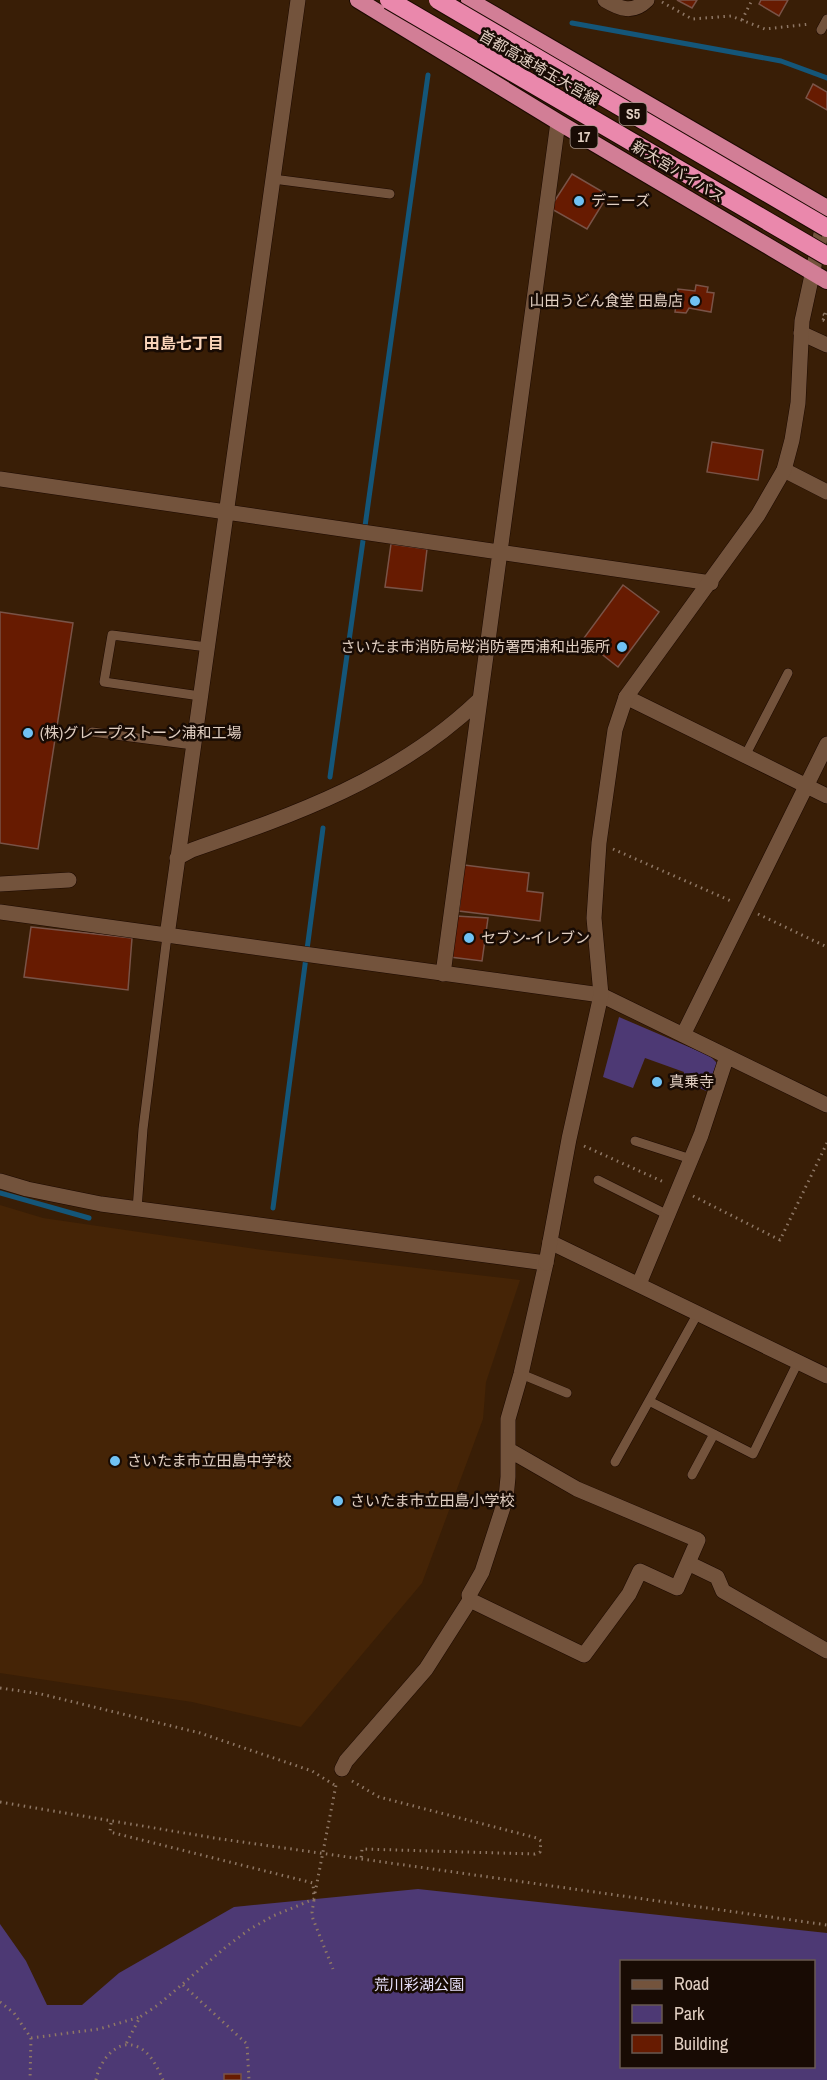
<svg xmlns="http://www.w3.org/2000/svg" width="827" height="2080" font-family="'Archivo Narrow','Noto Sans JP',sans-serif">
<rect width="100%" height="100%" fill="#391e06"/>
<!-- built -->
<path fill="#452406" d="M0 1205 43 1218 263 1250 520 1280 486 1382 483 1419 422 1583 301 1727 192 1702 0 1673Z"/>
<!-- green -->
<path fill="#4d3974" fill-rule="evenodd" d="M619 1017 710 1056 717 1063 706 1091 682 1080 684 1072 645 1058 633 1088 603 1077Z
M418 1889 827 1933V2080H0V1924L26 1961 47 2005H82L119 1973 234 1907ZM622 1962H814V2066H622Z"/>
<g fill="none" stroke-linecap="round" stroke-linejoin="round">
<!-- stream -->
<path stroke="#145679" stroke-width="5" d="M572 23 781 61 827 78
M330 777 428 75
M0 1193 89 1218
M273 1208 323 828"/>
</g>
<!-- building -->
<path fill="#671b01" stroke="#795347" stroke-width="1.5" d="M677 0H697L692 8Z
M761 0H788L779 16 759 4Z
M813 84 827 92V110L806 98Z
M572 174 608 195 587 229 550 208Z
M696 285 708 287 707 292 714 293 711 312 689 308 686 313 675 312 678 289 695 291Z
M712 442 763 450 758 480 707 472Z
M391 544 427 549 422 591 385 587Z
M623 585 659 612 618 667 599 652 600 650 584 638Z
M0 612 73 623 38 849 0 843Z
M464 865 529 873 527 891 543 893 540 921 459 911Z
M456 916 488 918 482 961 450 957Z
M31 927 132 938 128 990 24 977Z
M224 2074H241V2080H224Z"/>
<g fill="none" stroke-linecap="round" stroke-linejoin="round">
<defs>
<path id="service" d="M821 30 827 19
M273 179 390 194
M200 696 104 682 112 635 207 647
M92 732 193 745
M745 756 788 673
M635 1141 691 1159
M598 1180 668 1215
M137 1209 143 1129 167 936
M521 1374 567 1393
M649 1401 753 1454 798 1362
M615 1462 698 1313
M692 1475 714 1434"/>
<path id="minor" d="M605 0C620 9 633 14 647 0
M801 333 827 345
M784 470 827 492
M0 479 711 583
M626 697 827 796
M177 858 192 850C296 814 396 779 478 701
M0 912 601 995 827 1105
M167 936 298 0
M443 974 558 122
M683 1035 827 744
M0 1181 27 1189 101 1204 546 1263 521 1374 508 1419V1477L506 1498 482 1572 469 1595 470 1600 426 1669 346 1761 342 1769
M550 1242 827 1376
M639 1284 701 1135 727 1056
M688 1563 717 1577 723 1591 827 1651
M470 1600 584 1655 629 1594 640 1571 677 1588 698 1540 577 1489 509 1450"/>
<path id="tertiary" d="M0 884 69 880
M546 1263 569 1139 601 995 594 918 599 843 615 730 626 697 758 515 784 470 792 440 798 403 802 321 827 206"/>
<path id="trunk" d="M358 0 558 122 827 281
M469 0 827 208"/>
</defs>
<!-- service casing -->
<use href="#service" stroke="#1c0900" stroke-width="10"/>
<!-- minor casing -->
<use href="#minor" stroke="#1c0900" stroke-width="16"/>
<!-- tertiary casing -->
<use href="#tertiary" stroke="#1c0900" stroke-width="16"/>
<!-- trunk casing -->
<use href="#trunk" stroke="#1c0900" stroke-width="18"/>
<!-- path -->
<path stroke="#8e7765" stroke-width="3" stroke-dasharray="1.5 4.5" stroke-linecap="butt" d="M662 2 692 19 731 16 765 29 810 24
M742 20 752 0
M823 314 827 316
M823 320 827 322
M613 849 731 901
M758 914 827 947
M584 1146 666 1183
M693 1196 780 1240 827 1143
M0 1688 41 1694 200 1733 312 1771 336 1786
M352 1781 379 1797 537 1838 541 1841 540 1852 535 1854 362 1849 361 1859
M0 1802 214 1838 827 1925
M111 1823 110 1832 313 1883 314 1899 273 1916 250 1929 227 1946 158 2005 140 2017 126 2044
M315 1893 336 1785
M314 1900 312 1912 313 1919 333 1969
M183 1985 247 2044 249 2080
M0 2002 14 2013 31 2038 30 2080
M31 2038 99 2029 140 2017
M96 2080C99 2062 117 2037 138 2047 150 2052 158 2068 163 2080"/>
<!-- service -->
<use href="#service" stroke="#73533c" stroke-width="9"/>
<!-- minor -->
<use href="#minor" stroke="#73533c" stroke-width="15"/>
<!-- tertiary -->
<use href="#tertiary" stroke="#73533c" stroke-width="15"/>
<!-- trunk -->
<use href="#trunk" stroke="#d27e96" stroke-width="16"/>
<defs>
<path id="motorway-bridge" d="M389 0 827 256
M438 0 827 228"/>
</defs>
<!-- motorway-bridge casing -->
<use href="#motorway-bridge" stroke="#1c0900" stroke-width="20" stroke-linecap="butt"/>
<!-- path-bridge -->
<path stroke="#8e7765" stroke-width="3" stroke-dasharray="1.5 4.5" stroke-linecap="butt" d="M823 320 827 310"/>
<!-- motorway-bridge -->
<use href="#motorway-bridge" stroke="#ea88ac" stroke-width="18"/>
</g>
<!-- markers -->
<g fill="#70c2f4" stroke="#180b04" stroke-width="2">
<circle cx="579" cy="201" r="6"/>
<circle cx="695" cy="301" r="6"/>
<circle cx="622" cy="647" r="6"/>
<circle cx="28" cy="733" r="6"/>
<circle cx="469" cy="938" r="6"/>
<circle cx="657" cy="1082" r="6"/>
<circle cx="115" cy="1461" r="6"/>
<circle cx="338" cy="1501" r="6"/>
</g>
<g text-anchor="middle" stroke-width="5" stroke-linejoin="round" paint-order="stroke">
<!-- shield labels -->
<g fill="#180b04" stroke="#a59489" stroke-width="1.5">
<rect x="619.5" y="103" width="27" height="22" rx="4.5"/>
<rect x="570.5" y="126" width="27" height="22" rx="4.5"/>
</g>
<g font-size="14" font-weight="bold" fill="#e1cfc2">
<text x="633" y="119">S5</text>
<text x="584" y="142">17</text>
</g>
<!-- street labels -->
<g font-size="15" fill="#e1cfc2" stroke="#180b04">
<text transform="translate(539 68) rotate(30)" y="5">首都高速埼玉大宮線</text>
<text transform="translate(678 172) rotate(31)" y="5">新大宮バイパス</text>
</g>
<!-- poi labels -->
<g font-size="15" fill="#e1cfc2" stroke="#180b04" text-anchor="start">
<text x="591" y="206">デニーズ</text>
<text x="683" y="306" text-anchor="end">山田うどん食堂 田島店</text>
<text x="610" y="652" text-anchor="end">さいたま市消防局桜消防署西浦和出張所</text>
<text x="40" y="738">(株)グレープストーン浦和工場</text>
<text x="481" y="943">セブン-イレブン</text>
<text x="669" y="1087">真乗寺</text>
<text x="127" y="1466">さいたま市立田島中学校</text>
<text x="350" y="1506">さいたま市立田島小学校</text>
</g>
<!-- park labels -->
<g font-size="15" fill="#e6dff9" stroke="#180b04">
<text x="419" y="1990">荒川彩湖公園</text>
</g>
<!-- neighbourhood labels -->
<g font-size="16" font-weight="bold" fill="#fad4b9" stroke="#180b04">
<text x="184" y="349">田島七丁目</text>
</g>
</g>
<!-- legend -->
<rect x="620" y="1960" width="195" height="108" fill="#180b04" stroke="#685950" stroke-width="1.5"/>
<rect x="632" y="1980" width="30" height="9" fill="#73533c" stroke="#685950" stroke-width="1.5"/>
<text x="674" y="1990" font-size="18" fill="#e1cfc2">Road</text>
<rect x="632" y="2005" width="30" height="18" fill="#4d3974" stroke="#685950" stroke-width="1.5"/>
<text x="674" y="2020" font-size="18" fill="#e1cfc2">Park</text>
<rect x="632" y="2035" width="30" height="18" fill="#671b01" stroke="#685950" stroke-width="1.5"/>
<text x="674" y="2050" font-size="18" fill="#e1cfc2">Building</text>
</svg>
